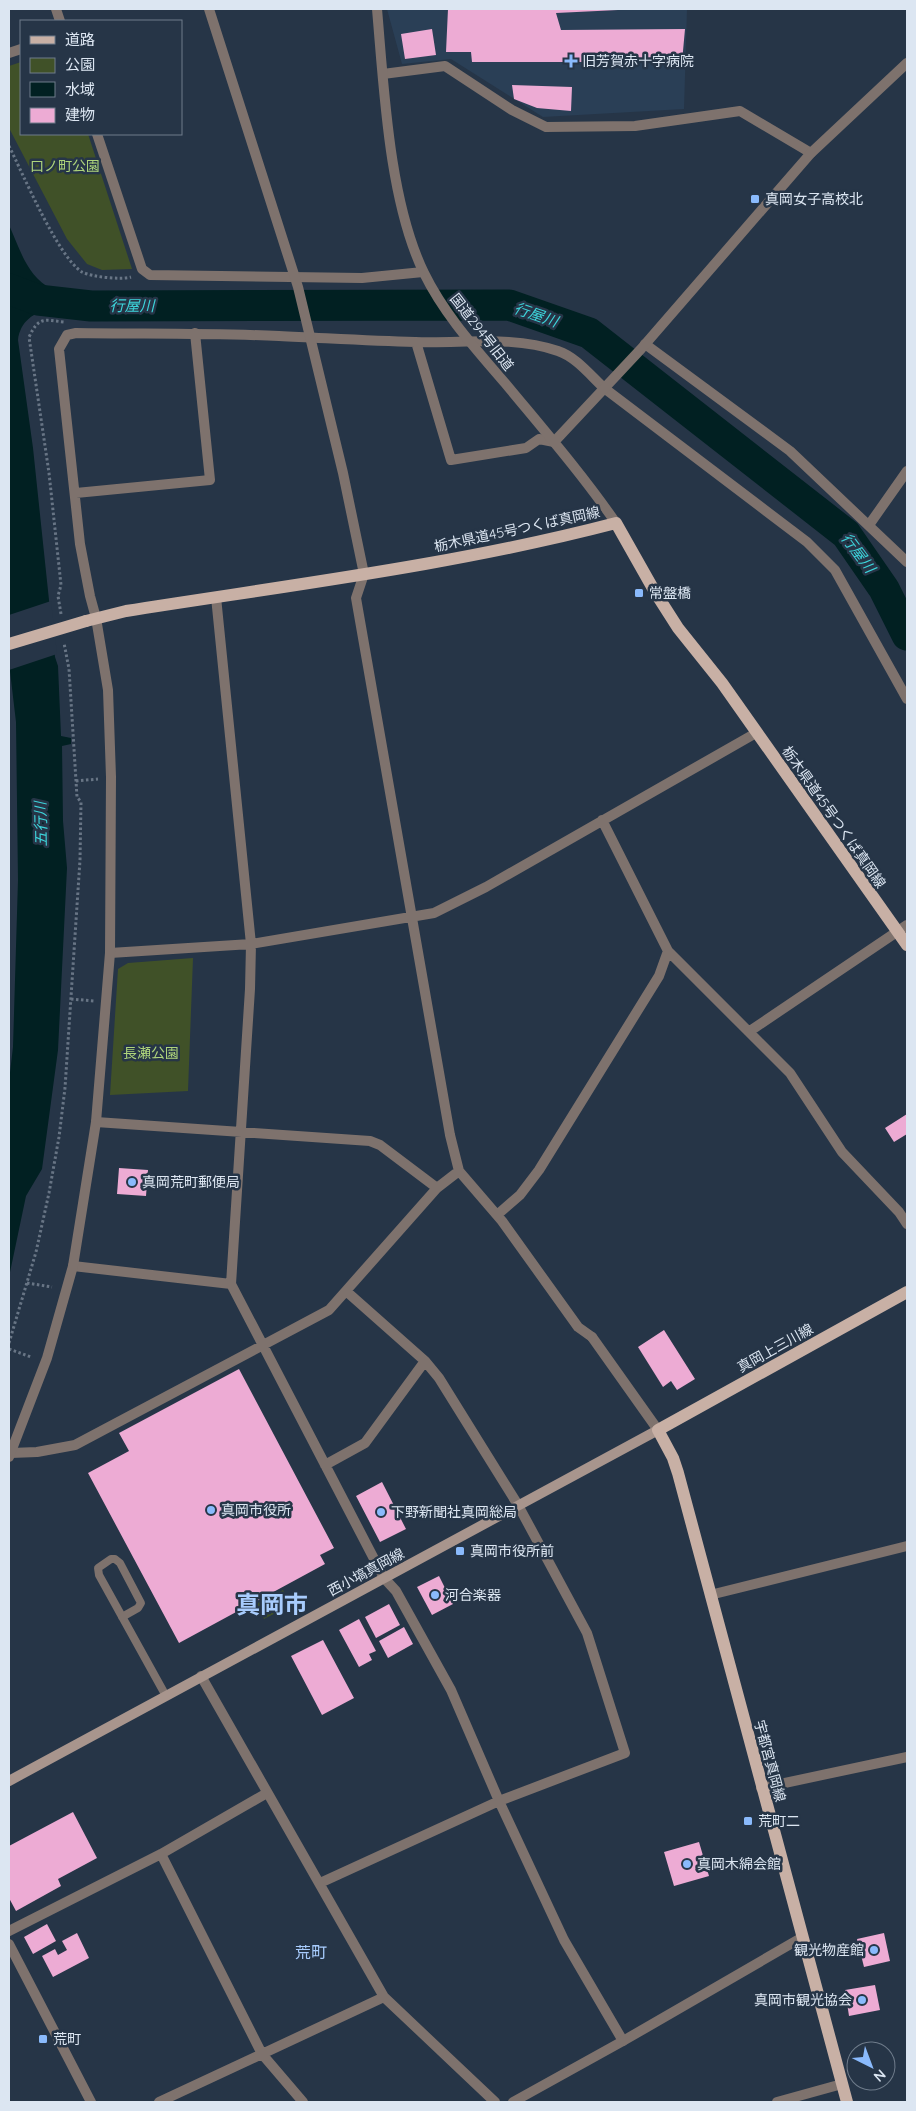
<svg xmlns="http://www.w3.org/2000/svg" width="916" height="2111" font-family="Quicksand,'Noto Sans JP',sans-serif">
<rect width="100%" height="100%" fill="#263547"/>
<!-- built -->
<path fill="#2a3f56" d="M387 9H687L684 109 543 117 451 59 402 64Z"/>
<!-- green -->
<path fill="#405128" d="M21 62V134H88L132 269 102 270 87 264 67 239 9 128V66Z
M193 958 188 1091 110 1095 118 969 128 963Z
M283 1590 291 1605 264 1619 256 1604Z"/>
<!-- water -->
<path fill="#012022" d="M9 225C20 249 27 277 52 289L51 310C34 311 20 322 18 340L33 448 55 657 58 666 61 736 71 738V744L62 746 63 821 67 868 58 1050 42 1169 26 1196 9 1277V1081L13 1047 18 880 16 722 9 663Z"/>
<!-- pier -->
<path fill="#263547" d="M51 601 57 654 9 670V615Z"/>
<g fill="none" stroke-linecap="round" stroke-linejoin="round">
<!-- river -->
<path stroke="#012022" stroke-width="31" d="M9 289 38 300 91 306 509 305 589 333 846 534 884 589 907 635"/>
</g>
<!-- building -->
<path fill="#edabd4" d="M448 9H618V10L556 13 561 30 685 29 682 62H472L471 52H446Z
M432 29 436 55 405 59 401 34Z
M512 85 572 87 571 111 537 108 514 99Z
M907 1114V1134L894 1142 885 1128Z
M119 1168 148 1170 146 1196 117 1194Z
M664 1330 695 1379 677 1390 671 1381 663 1387 638 1347Z
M239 1369 334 1548 320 1555 325 1564 179 1643 88 1473 129 1451 119 1433Z
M382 1482 406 1529 380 1542 356 1496Z
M439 1576 453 1604 432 1615 417 1587Z
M389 1604 400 1625 376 1638 365 1617Z
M359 1619 376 1651 369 1654 372 1660 359 1667 339 1630Z
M404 1627 413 1644 388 1658 379 1641Z
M323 1640 354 1698 322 1715 291 1656Z
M73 1812 97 1858 58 1879 61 1886 16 1911 9 1898V1846Z
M699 1842 709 1876 674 1886 664 1852Z
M47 1924 56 1941 33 1954 24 1937Z
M77 1933 89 1958 53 1977 42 1956 55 1949 58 1955 67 1950 62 1941Z
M884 1933 890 1961 864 1967 857 1939Z
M875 1985 880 2010 849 2016 845 1990Z"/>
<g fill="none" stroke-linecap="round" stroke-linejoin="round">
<!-- path -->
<path stroke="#687585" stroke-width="3" stroke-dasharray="2.5 2.5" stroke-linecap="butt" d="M9 146C23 174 58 257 82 272 92 277 121 280 131 277
M61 614 58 596 61 585 49 473 29 337C39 316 44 320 64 322
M76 781 98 779
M71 999 94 1001
M27 1283 52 1287
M9 1343 36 1252 49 1193 59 1137 65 1088 80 860 81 802 77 797 69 669 64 643
M9 1349 31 1357"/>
<!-- service -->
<path stroke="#7e726d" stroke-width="8" d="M122 1617 138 1608 141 1603 120 1563 115 1559H111L98 1568 99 1575 166 1696"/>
<!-- minor -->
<path stroke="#7e726d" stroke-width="10" d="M56 9 60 21
M9 53 21 49
M383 74 445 66 512 110 546 127 635 126 740 111 811 153
M97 134 142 269 150 275 362 278 423 272
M416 342 451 460 526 448 539 439 554 442
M645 344 790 451 907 562
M76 493 210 480 195 333
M869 525 907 471
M364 574 356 598 450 1135 459 1171 502 1221 578 1327 592 1337
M216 597 251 944 250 989 231 1284 384 1578 396 1591 451 1690 499 1801 564 1940 623 2041
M96 618 90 596 80 544 59 349 67 335 76 333C143 334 211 333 279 336 325 338 370 341 415 342 462 344 512 335 558 351 576 357 590 375 604 388L807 542 835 570 907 699
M602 820 668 951 790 1073 842 1152 899 1212 907 1224
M110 953 251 944 434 913 486 887 756 733
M750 1031 907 925
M96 1122 370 1141 380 1145 437 1188
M497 1215 520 1195 539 1170 659 976 668 951
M73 1266 231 1284
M11 1453 37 1452 75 1445 329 1310 437 1188 459 1171
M325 1465 365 1443 425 1361
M710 1595 907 1546
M201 1676 384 1997 495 2102
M761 1788 907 1757
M161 1854 262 2054 303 2102
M320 1883 499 1801 625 1753 587 1633 518 1505 439 1378 425 1361 346 1291
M9 1931 161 1854 267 1793
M159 2102 384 1997
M777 2102 842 2084"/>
<!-- tertiary -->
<path stroke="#7e726d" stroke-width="10" d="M209 9 298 287 343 473 364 574
M377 9C384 89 389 201 424 273 444 314 475 348 505 383 543 429 582 474 616 523
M554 442 641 349 811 153 907 63
M592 1337 658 1430
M9 1457 47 1358 73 1266 96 1122 110 953 111 777 108 690 96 618
M9 1944 91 2102
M513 2102 623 2041 801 1938"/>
<!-- secondary -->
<path stroke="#a8958d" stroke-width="10" d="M9 1781 658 1430"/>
<!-- primary -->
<path stroke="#c8b0a5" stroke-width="12" d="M86 621 126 611C290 585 455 565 616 523L655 592 678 628 722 683 907 945
M847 2102 678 1473 673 1458 658 1430 907 1292"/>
<!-- primary-bridge -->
<path stroke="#c8b0a5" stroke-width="12" d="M9 644 86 621"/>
</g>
<!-- markers -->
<g fill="#8abafc" stroke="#263547" stroke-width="2">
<path d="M568.5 53.5h5v5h5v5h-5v5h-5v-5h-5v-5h5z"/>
<rect x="750" y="194" width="10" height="10" rx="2.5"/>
<rect x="634" y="588" width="10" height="10" rx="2.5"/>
<circle cx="132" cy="1182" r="5"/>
<circle cx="211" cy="1510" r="5"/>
<circle cx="381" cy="1512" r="5"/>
<rect x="455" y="1546" width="10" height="10" rx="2.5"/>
<circle cx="435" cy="1595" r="5"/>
<rect x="743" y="1816" width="10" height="10" rx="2.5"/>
<circle cx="687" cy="1864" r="5"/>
<circle cx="874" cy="1950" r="5"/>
<circle cx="862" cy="2000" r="5"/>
<rect x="38" y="2034" width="10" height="10" rx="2.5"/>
</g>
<g text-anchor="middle" stroke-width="5" stroke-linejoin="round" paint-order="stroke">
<!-- poi labels -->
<g font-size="14" fill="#dce6f2" stroke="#263547" text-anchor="start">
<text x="582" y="66">旧芳賀赤十字病院</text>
<text x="765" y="204">真岡女子高校北</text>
<text x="649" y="598">常盤橋</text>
<text x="142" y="1187">真岡荒町郵便局</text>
<text x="221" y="1515">真岡市役所</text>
<text x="391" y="1517">下野新聞社真岡総局</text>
<text x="470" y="1556">真岡市役所前</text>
<text x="445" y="1600">河合楽器</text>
<text x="758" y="1826">荒町二</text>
<text x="697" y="1869">真岡木綿会館</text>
<text x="864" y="1955" text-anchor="end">観光物産館</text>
<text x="852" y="2005" text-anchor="end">真岡市観光協会</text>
<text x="53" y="2044">荒町</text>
</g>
<!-- park labels -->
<g font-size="14" fill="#aed47b" stroke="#263547">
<text x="65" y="171">口ノ町公園</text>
<text x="151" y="1058">長瀬公園</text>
</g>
<!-- street labels -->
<g font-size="14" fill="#dce6f2" stroke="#263547">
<text transform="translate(482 332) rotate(52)" y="5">国道294号旧道</text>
<text transform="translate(517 529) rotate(-12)" y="5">栃木県道45号つくば真岡線</text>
<text transform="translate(834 817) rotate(55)" y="5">栃木県道45号つくば真岡線</text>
<text transform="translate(775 1348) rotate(-29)" y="5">真岡上三川線</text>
<text transform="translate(366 1572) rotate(-28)" y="5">西小塙真岡線</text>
<text transform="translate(770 1761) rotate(75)" y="5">宇都宮真岡線</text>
</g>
<!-- water labels -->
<g font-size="15" font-style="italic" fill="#3dd6dc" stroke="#263547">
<text x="132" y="311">行屋川</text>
<text transform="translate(536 315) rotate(19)" y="5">行屋川</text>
<text transform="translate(858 553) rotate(53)" y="5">行屋川</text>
<text transform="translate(41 824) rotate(-91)" y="5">五行川</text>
</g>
<!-- quarter labels -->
<g font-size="16" fill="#a8ccfd" stroke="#263547">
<text x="311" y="1958">荒町</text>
</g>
<!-- town labels -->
<g font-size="24" font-weight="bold" fill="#a8ccfd" stroke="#263547">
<text x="272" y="1613">真岡市</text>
</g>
</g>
<!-- border -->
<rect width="916" height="2111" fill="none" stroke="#dce6f2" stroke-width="20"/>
<!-- legend -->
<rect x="20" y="20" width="162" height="115" fill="#263547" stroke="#6f7c8b"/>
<rect x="30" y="36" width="25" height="8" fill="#c8b0a5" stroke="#6f7c8b"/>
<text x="65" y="45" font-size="15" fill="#dce6f2">道路</text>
<rect x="30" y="58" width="25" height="15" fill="#405128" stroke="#6f7c8b"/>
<text x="65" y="70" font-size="15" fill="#dce6f2">公園</text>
<rect x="30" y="82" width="25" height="15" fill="#012022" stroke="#6f7c8b"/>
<text x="65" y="95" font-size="15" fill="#dce6f2">水域</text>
<rect x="30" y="108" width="25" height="15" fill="#edabd4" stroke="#6f7c8b"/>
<text x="65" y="120" font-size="15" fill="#dce6f2">建物</text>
<!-- north arrow -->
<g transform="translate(871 2066) rotate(138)"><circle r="24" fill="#263547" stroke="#6f7c8b"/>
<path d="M0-4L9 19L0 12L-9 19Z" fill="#8abafc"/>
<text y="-8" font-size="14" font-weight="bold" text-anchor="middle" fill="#dce6f2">N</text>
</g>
</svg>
